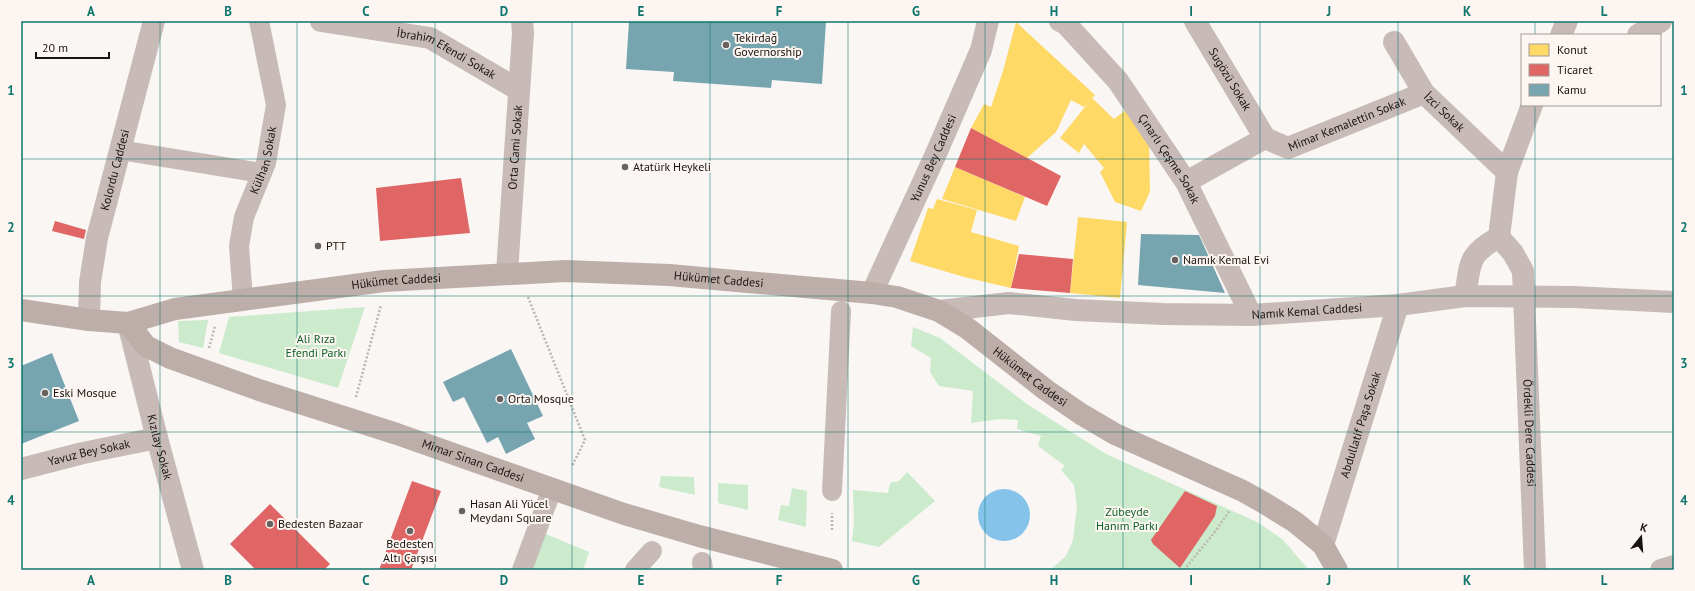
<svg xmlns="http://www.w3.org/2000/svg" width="1695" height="591" font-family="'PT Sans',sans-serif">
<rect width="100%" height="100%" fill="#f9f6f4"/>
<!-- green -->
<path fill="#cbebcc" d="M365 307 338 388 219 353 229 317Z
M208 320 203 348 179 342 178 321Z
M913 327 940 338 1027 404 1106 454 1259 523 1283 540 1309 570H1050L1066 556 1073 540 1077 506 1074 485 1061 470 1065 466 1038 446 1041 436 1017 429 1018 420 1000 419 971 423 973 391 939 386 930 372 931 358 911 346Z
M907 472 935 501 879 547 852 541 854 523 853 490 888 493 890 483 899 481Z
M661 476 694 477 695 495 659 487Z
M718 483 748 485V510L718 503Z
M792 488 807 491 806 527 778 520 781 505 789 506Z
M541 532 589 552 583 570H527Z"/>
<!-- water -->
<path fill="#86c3ea" d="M978 515a26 26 0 1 1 52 0a26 26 0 1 1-52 0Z"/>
<!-- homes -->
<path fill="#ffd966" d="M1016 22 1095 95 1084 107 1071 100 1056 132 1027 158 971 128 984 104 991 107 1003 71Z
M1092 98 1114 119 1126 110 1149 139 1150 192 1141 211 1115 202 1100 172 1104 168 1084 144 1079 153 1060 138Z
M955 167 1025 197 1016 221 942 199Z
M937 199 977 210 971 232 1019 246 1011 288 964 277 910 261 928 208 933 209Z
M1078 217 1127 222 1120 298 1070 293Z"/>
<!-- shops -->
<path fill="#e06666" d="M971 128 1061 176 1047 206 955 167Z
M461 178 470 233 380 241 376 188Z
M55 221 86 230 84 239 52 231Z
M1019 254 1073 259 1070 293 1011 288Z
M412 481 441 491 411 570H379Z
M1185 491 1217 506 1215 516 1180 568 1153 544 1151 540Z
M270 504 330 564 324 570H256L230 544Z"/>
<!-- public -->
<path fill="#76a5af" d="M629 21H826L822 84 772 80 771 88 673 81 674 72 626 69Z
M1141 234 1199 235 1225 293 1138 285Z
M511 349 543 416 527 423 535 439 506 454 498 437 487 443 464 397 453 402 443 382Z
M52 353 79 421 21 444V366Z"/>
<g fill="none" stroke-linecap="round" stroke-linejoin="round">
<!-- path -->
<path stroke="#bdb5b3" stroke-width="2.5" stroke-dasharray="2 2" stroke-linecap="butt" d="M528 297 585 440 572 466
M209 348 215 326
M356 397 381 305
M832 530V513
M1184 570 1214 533 1230 510"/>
<!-- pedestrian -->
<g stroke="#c7bab7" stroke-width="20">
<path d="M120 150 262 173"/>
<path id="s1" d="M243 299 239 246 244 217 266 163 276 105 259 21"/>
<path d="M832 491 841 311"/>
<path d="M702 562 703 570"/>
<path d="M522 570 552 489"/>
<path d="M635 570 652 551"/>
</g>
<!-- minor -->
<g stroke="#c7bab7" stroke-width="22">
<path id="s2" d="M321 21 430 38 519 90"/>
<path id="s3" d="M1060 21 1066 24 1118 81 1186 182 1251 315"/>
<path id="s4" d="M1195 21 1265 138"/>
<path d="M1561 35 1567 21"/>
<path d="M1638 35 1661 21"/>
<path id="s5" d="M1394 42 1424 93 1507 172"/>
<path id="s6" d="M1186 182 1265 138 1288 148 1424 93"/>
<path id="s7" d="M1499 237 1513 253 1523 271 1535 570"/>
<path d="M1499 237 1507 172 1532 105"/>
<path id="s8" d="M507 273 523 33 522 21"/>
<path d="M1465 296C1471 262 1467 255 1499 237"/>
<path id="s9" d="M128 323 157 438 193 570"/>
<path id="s10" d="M21 469 83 453 157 438"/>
<path id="s11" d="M1323 545 1398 305"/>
<path d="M1661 570 1674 566"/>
</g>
<!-- tertiary -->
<g stroke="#c7bab7" stroke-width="22">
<path id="s12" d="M872 293 935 156 981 50 988 21"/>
<path id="s13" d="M939 311 1009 303 1076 310 1163 314 1251 315 1398 305 1465 296 1573 297 1674 302"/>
<path id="s14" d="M89 320 90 282 97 238 154 21"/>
</g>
<!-- secondary -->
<g stroke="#beaea9" stroke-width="22">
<path id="s15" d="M21 310 89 320 128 323 175 309 384 281 565 271 669 275 872 293 897 297 939 311 967 328 1046 390 1081 414 1115 434 1243 491 1266 504 1295 522 1323 545 1337 570"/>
<path id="s16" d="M128 323 146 346 170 358 259 390 397 434 624 514 699 536 832 570"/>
</g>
</g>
<!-- grid -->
<path fill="none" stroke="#0f766e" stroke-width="1" stroke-opacity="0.55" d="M160 21V570M297 21V570M435 21V570M572 21V570M710 21V570M848 21V570M985 21V570M1123 21V570M1260 21V570M1398 21V570M1535 21V35M1535 105V570M21 159H1674M21 296H1674M21 432H1674"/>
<!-- markers -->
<g fill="#676260" stroke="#fcf5f1" stroke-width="1.5">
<circle cx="726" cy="45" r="4"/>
<circle cx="625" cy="167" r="4"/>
<circle cx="318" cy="246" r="4"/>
<circle cx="1175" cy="260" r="4"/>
<circle cx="45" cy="393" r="4"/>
<circle cx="500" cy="399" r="4"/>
<circle cx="462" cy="511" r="4"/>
<circle cx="270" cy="524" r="4"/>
<circle cx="410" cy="531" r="4"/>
</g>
<g text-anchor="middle" stroke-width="4" stroke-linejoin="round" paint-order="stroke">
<!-- poi labels -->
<g font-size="12" fill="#191310" stroke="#fcf5f1" text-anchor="start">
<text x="734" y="42">Tekirdağ<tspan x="734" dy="14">Governorship</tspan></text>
<text x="633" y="171">Atatürk Heykeli</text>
<text x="326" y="250">PTT</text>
<text x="1183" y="264">Namık Kemal Evi</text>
<text x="53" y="397">Eski Mosque</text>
<text x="508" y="403">Orta Mosque</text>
<text x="470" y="508">Hasan Ali Yücel<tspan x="470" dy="14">Meydanı Square</tspan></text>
<text x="278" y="528">Bedesten Bazaar</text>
<text x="410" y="548" text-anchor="middle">Bedesten<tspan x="410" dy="14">Altı Çarşısı</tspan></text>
</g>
<!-- street labels -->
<g font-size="12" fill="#191310" stroke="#fcf5f1">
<text dy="4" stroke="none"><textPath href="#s2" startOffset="131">İbrahim Efendi Sokak</textPath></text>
<text dy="4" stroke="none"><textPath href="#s4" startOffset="68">Sugözü Sokak</textPath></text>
<text dy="4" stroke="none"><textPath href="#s5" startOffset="87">İzci Sokak</textPath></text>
<text dy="4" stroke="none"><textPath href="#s6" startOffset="179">Mimar Kemalettin Sokak</textPath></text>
<text dy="4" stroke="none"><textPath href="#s8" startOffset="126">Orta Cami Sokak</textPath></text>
<text dy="4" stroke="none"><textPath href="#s12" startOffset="148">Yunus Bey Caddesi</textPath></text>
<text dy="4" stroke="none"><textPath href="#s3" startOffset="177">Çınarlı Çeşme Sokak</textPath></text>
<text dy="4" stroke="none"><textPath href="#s1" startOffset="143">Külhan Sokak</textPath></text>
<text dy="4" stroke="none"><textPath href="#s14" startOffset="153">Kolordu Caddesi</textPath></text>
<text dy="4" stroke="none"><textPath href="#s15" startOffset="703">Hükümet Caddesi</textPath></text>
<text dy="4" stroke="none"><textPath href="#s15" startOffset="380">Hükümet Caddesi</textPath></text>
<text dy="4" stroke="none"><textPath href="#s13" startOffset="369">Namık Kemal Caddesi</textPath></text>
<text dy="4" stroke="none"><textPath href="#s15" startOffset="1039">Hükümet Caddesi</textPath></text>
<text dy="4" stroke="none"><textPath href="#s11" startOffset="126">Abdullatif Paşa Sokak</textPath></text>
<text dy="4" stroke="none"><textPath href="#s7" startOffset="204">Ördekli Dere Caddesi</textPath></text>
<text dy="4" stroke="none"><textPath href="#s9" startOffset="128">Kızılay Sokak</textPath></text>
<text dy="4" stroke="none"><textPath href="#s10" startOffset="70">Yavuz Bey Sokak</textPath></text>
<text dy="4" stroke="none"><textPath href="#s16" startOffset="376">Mimar Sinan Caddesi</textPath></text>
</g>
<!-- park labels -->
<g font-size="12" fill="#0e6227" stroke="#fcf5f1">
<text x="316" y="343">Ali Rıza<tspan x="316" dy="14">Efendi Parkı</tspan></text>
<text x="1127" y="516">Zübeyde<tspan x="1127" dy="14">Hanım Parkı</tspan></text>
</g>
</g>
<!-- border -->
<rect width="1695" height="591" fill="none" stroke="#fcf5f1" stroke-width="44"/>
<!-- legend -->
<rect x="1521" y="34" width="140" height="72" fill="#fcf5f1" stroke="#a19b97"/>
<rect x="1529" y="44" width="20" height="12" fill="#ffd966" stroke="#a19b97"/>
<text x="1557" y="54" font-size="12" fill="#191310">Konut</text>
<rect x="1529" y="64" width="20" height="12" fill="#e06666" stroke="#a19b97"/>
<text x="1557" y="74" font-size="12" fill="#191310">Ticaret</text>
<rect x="1529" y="84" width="20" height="12" fill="#76a5af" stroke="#a19b97"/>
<text x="1557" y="94" font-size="12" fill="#191310">Kamu</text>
<!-- north arrow -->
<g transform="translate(1641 537) rotate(17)" stroke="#fcf5f1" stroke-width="3" paint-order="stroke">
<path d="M0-3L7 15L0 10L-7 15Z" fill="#191310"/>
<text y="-6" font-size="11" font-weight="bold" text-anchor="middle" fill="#191310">K</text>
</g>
<!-- scale -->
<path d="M36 52v6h73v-6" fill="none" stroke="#191310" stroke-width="2"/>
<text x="42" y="52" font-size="12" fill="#191310" stroke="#fcf5f1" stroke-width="3" paint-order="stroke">20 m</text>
<rect x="22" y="22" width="1651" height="547" fill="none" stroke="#0f766e" stroke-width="1.5"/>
<g font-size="13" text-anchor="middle" font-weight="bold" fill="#0f766e">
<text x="91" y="16">A</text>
<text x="228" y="16">B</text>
<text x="366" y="16">C</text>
<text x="504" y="16">D</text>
<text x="641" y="16">E</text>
<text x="779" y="16">F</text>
<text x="916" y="16">G</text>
<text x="1054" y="16">H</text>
<text x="1191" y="16">I</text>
<text x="1329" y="16">J</text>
<text x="1467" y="16">K</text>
<text x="1604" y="16">L</text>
<text x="11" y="95">1</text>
<text x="1684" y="95">1</text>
<text x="11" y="232">2</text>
<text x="1684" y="232">2</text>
<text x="11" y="368">3</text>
<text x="1684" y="368">3</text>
<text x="11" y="505">4</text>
<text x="1684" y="505">4</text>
<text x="91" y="585">A</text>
<text x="228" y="585">B</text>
<text x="366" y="585">C</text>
<text x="504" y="585">D</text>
<text x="641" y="585">E</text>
<text x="779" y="585">F</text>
<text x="916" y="585">G</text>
<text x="1054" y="585">H</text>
<text x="1191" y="585">I</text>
<text x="1329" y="585">J</text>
<text x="1467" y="585">K</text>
<text x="1604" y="585">L</text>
</g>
</svg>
